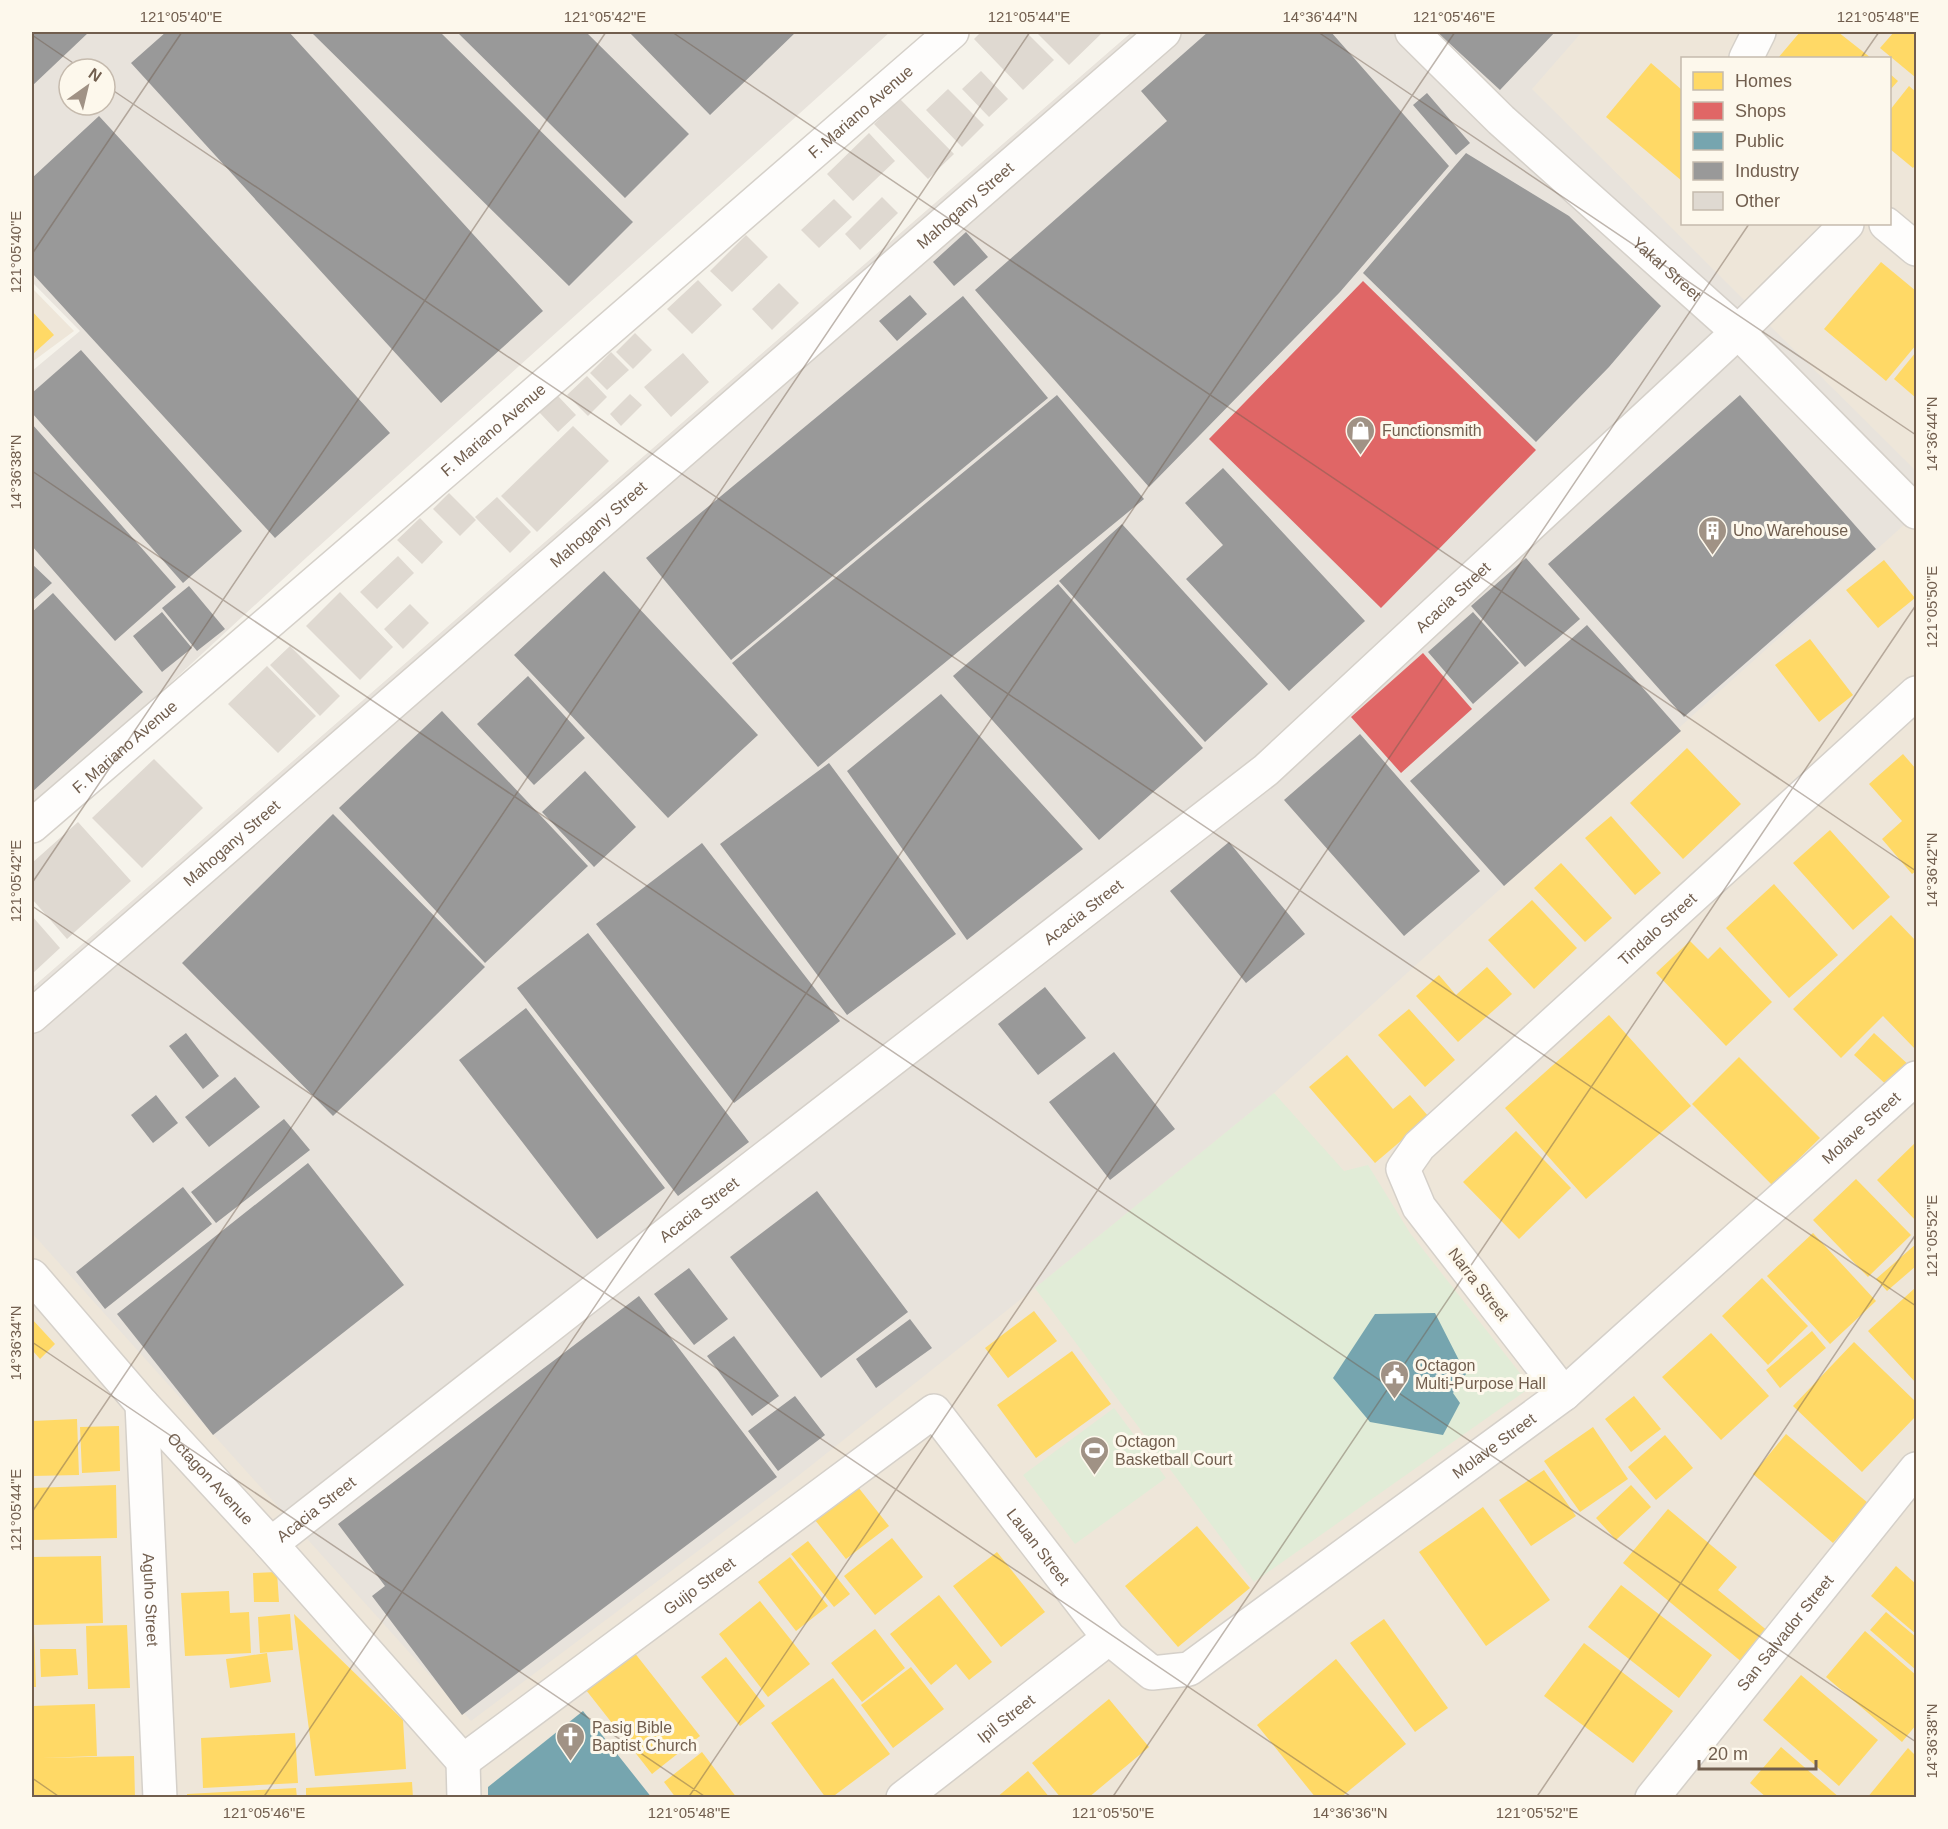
<svg xmlns="http://www.w3.org/2000/svg" width="1948" height="1829" font-family="Arial,sans-serif">
<rect width="100%" height="100%" fill="#f6f3eb"/>
<!-- residential -->
<path fill="#eee6d9" fill-rule="evenodd" d="M1132 32H1916V1797H32V988ZM1682 58H1890V224H1682Z
M32 288 74 331 32 362Z"/>
<!-- industrial -->
<path fill="#e8e3dc" fill-rule="evenodd" d="M32 32H890L307 557 32 811V371L80 331 32 282ZM69 69H105V105H69Z
M1132 32H1582L1532 89 1916 471V514L1274 1093 1035 1288 798 1476 471 1721 32 1233V988Z"/>
<!-- green -->
<path fill="#e1ecd7" d="M1274 1093 1344 1171 1368 1165 1410 1233 1531 1387 1254 1582 1035 1288Z
M1114 1408 1166 1478 1075 1544 1023 1475Z"/>
<!-- homes -->
<path fill="#ffd966" d="M1800 32H1838L1871 58H1778Z
M1894 32 1916 33V75L1915 77 1880 48Z
M1651 63 1682 90V181L1606 117Z
M1890 74 1898 81 1890 90Z
M1909 86 1916 92V164L1913 168 1890 149V110Z
M1881 262 1916 291V345L1886 381 1824 329Z
M32 311 54 335 32 355Z
M1916 352V398L1894 379Z
M1884 560 1915 598 1878 628 1846 590Z
M1810 639 1853 695 1819 722 1775 665Z
M1687 748 1741 804 1683 859 1630 803Z
M1903 754 1916 769V871L1912 874 1882 839 1902 821 1869 784Z
M1611 816 1661 873 1635 895 1585 838Z
M1830 830 1890 897 1853 930 1793 863Z
M1561 863 1612 918 1585 942 1534 888Z
M1774 884 1838 955 1789 998 1726 928Z
M1532 900 1577 948 1534 989 1488 940Z
M1891 915 1916 941V1050L1883 1016 1841 1058 1793 1009Z
M1690 941 1708 959 1720 947 1772 1002 1726 1046 1656 973Z
M1487 967 1512 994 1458 1042 1416 996 1439 975 1456 995Z
M1409 1009 1455 1060 1425 1087 1378 1035Z
M1609 1015 1691 1106 1586 1199 1505 1108Z
M1874 1033 1911 1067 1891 1089 1854 1055Z
M1347 1055 1393 1109 1410 1095 1429 1117 1375 1163 1309 1087Z
M1739 1057 1820 1138 1772 1185 1692 1104Z
M1516 1131 1571 1188 1519 1239 1463 1182Z
M1916 1142V1221L1877 1180Z
M1856 1179 1911 1235 1868 1277 1813 1220Z
M1813 1233 1876 1301 1830 1344 1767 1276Z
M1916 1244V1266L1887 1291 1876 1279Z
M1762 1278 1808 1326 1768 1365 1722 1316Z
M1916 1287V1383L1868 1331Z
M1034 1311 1057 1341 1008 1378 985 1348Z
M32 1319 55 1344 40 1359 32 1350Z
M1812 1331 1826 1348 1780 1388 1766 1370Z
M1711 1333 1769 1396 1721 1440 1662 1377Z
M1854 1342 1916 1402V1416L1862 1472 1793 1406Z
M1072 1351 1111 1404 1036 1458 997 1405Z
M1634 1396 1661 1429 1631 1452 1605 1419Z
M77 1419 79 1475 32 1476V1421Z
M119 1426 120 1471 82 1473 80 1427Z
M1593 1427 1628 1479 1580 1512 1544 1461Z
M1786 1434 1868 1503 1833 1543 1753 1474Z
M1665 1435 1693 1468 1656 1500 1628 1467Z
M1544 1470 1576 1516 1531 1546 1499 1500Z
M116 1485 117 1538 32 1540V1488Z
M1631 1485 1651 1507 1616 1540 1596 1518Z
M858 1487 889 1526 846 1559 815 1520Z
M1483 1507 1550 1600 1486 1646 1419 1552Z
M1668 1509 1737 1567 1718 1590 1769 1632 1743 1663 1623 1563Z
M1197 1526 1250 1588 1178 1647 1125 1586Z
M892 1538 923 1577 875 1615 844 1576Z
M808 1541 850 1594 834 1607 791 1554Z
M997 1552 1045 1612 1001 1647 953 1586Z
M101 1556 103 1623 32 1625V1557Z
M790 1557 828 1606 796 1631 758 1582Z
M1896 1566 1916 1584V1634L1871 1596Z
M277 1572 279 1602H254L253 1573Z
M1621 1585 1712 1655 1679 1698 1588 1627Z
M229 1591 230 1613 249 1612 251 1653 185 1656 181 1593Z
M939 1595 992 1662 969 1680 956 1664 931 1685 890 1634Z
M760 1601 810 1664 768 1697 719 1634Z
M1886 1612 1916 1637V1670L1870 1630Z
M290 1614 293 1650 260 1653 258 1617Z
M294 1614 403 1720 406 1769 315 1776Z
M1384 1619 1448 1708 1415 1732 1350 1643Z
M127 1625 130 1688 88 1689 86 1626Z
M875 1629 905 1668 862 1702 831 1663Z
M32 1631H34L36 1687H32Z
M1865 1631 1916 1675V1725L1902 1742 1826 1677Z
M1584 1643 1673 1711 1633 1763 1544 1696Z
M40 1649H76L78 1675 41 1677Z
M634 1652 700 1736 652 1774 586 1690Z
M267 1653 271 1682 230 1688 226 1659Z
M726 1657 765 1706 740 1726 701 1677Z
M1336 1659 1406 1744 1340 1798H1316L1257 1725Z
M911 1667 944 1709 893 1748 861 1705Z
M1801 1675 1878 1740 1839 1786 1763 1720Z
M833 1678 890 1754 831 1798H826L771 1723Z
M1109 1699 1149 1747 1088 1798H1061L1032 1763Z
M95 1704 97 1756 42 1758 134 1756 135 1798H32V1706Z
M295 1733 298 1783 203 1788 201 1738Z
M1781 1747 1840 1798H1767L1750 1783Z
M1908 1748 1916 1756V1798H1867Z
M702 1752 737 1798H676L664 1782Z
M1028 1771 1050 1798H996Z
M412 1782 413 1798H306V1788Z
M296 1788 297 1798H187V1794Z"/>
<!-- shops -->
<path fill="#e06666" d="M1363 281 1536 450 1381 608 1209 439Z
M1423 653 1472 709 1401 773 1351 717Z"/>
<!-- public -->
<path fill="#76a5af" d="M1435 1313 1466 1374 1453 1393 1460 1403 1443 1435 1370 1422 1333 1378 1375 1314Z
M583 1711 652 1798H488V1787Z"/>
<!-- industry -->
<path fill="#999" d="M32 32H89L32 86Z
M166 32H289L543 311 441 403 131 63Z
M311 32H440L633 222 569 286Z
M457 32H586L689 134 625 198Z
M629 32H796L710 115Z
M1208 32H1331L1449 166 1340 292 1149 487 975 290 1167 121 1141 91Z
M1437 32H1555L1500 90Z
M1427 93 1470 143 1456 155 1413 105Z
M99 116 390 433 275 538 32 273V178Z
M1466 153 1569 216 1661 306 1609 367 1536 442 1363 273Z
M966 232 988 257 954 286 933 262Z
M910 295 927 314 897 341 879 321Z
M963 296 1048 398 731 660 646 558Z
M81 350 242 531 183 583 32 413V393Z
M1057 395 1144 499 818 767 732 663Z
M1740 395 1876 549 1684 717 1548 564Z
M32 424 176 587 115 641 32 546Z
M1223 468 1365 621 1289 691 1186 579 1223 545 1185 503Z
M1122 524 1268 684 1205 742 1059 581Z
M1526 558 1580 619 1525 667 1471 606Z
M32 564 52 583 32 601Z
M604 571 758 735 668 818 514 655Z
M1058 584 1203 748 1099 840 953 676Z
M189 586 225 629 197 651 162 608Z
M53 593 143 692 32 792V612Z
M162 612 192 648 162 672 133 636Z
M1473 612 1519 663 1473 704 1428 652Z
M1587 625 1681 731 1504 886 1410 781Z
M528 676 585 738 534 785 477 724Z
M941 694 1083 849 967 940 847 771Z
M442 711 588 866 485 963 339 808Z
M1360 734 1480 871 1404 936 1284 800Z
M829 763 956 934 847 1015 720 844Z
M585 771 636 827 594 867 542 812Z
M333 814 485 967 333 1116 182 963Z
M1229 842 1305 934 1246 983 1170 891Z
M702 843 840 1021 734 1103 596 924Z
M588 933 749 1142 678 1196 517 988Z
M1045 987 1086 1038 1038 1075 998 1024Z
M526 1008 665 1188 597 1239 459 1060Z
M186 1033 219 1076 203 1089 169 1046Z
M1114 1052 1175 1129 1110 1180 1049 1102Z
M235 1077 260 1107 209 1147 185 1117Z
M156 1095 178 1123 153 1143 131 1115Z
M284 1119 310 1150 216 1223 191 1192Z
M308 1163 404 1285 213 1435 117 1314Z
M183 1187 212 1224 105 1309 76 1272Z
M817 1191 908 1312 821 1378 730 1257Z
M689 1268 728 1319 694 1345 654 1294Z
M639 1296 777 1477 462 1715 372 1596 385 1586 338 1524Z
M910 1319 932 1348 876 1388 856 1359Z
M734 1336 779 1396 752 1416 707 1356Z
M795 1396 825 1435 778 1471 748 1431Z"/>
<!-- building -->
<path fill="#dfd9d1" d="M981 32H1026L1054 60 1023 90 974 39Z
M1036 32H1103L1069 65Z
M981 71 1008 99 989 117 962 89Z
M948 89 984 125 962 147 926 110Z
M900 99 954 154 928 179 874 124Z
M869 133 895 161 853 201 827 174Z
M882 197 898 213 860 250 845 234Z
M834 199 852 217 819 248 801 230Z
M746 235 768 257 732 292 710 271Z
M698 280 722 305 692 334 667 309Z
M779 283 799 303 772 330 752 309Z
M635 333 652 350 633 369 616 352Z
M611 352 629 370 607 390 590 373Z
M683 353 709 382 671 417 644 387Z
M587 376 607 397 588 416 567 395Z
M630 394 642 405 621 426 610 414Z
M557 395 576 415 558 432 539 412Z
M573 426 609 461 537 532 501 496Z
M449 493 476 520 460 536 433 509Z
M497 497 531 532 510 553 475 517Z
M420 518 443 542 422 564 397 540Z
M398 556 414 573 377 609 360 592Z
M340 592 393 647 360 680 306 626Z
M410 604 429 623 403 649 384 629Z
M290 646 340 696 320 716 270 665Z
M267 666 316 716 278 753 228 704Z
M154 759 203 808 142 868 92 818Z
M78 822 131 881 67 939 32 899V863Z
M32 916 60 948 32 974Z"/>
<g fill="none" stroke-linecap="round" stroke-linejoin="round">
<defs>
<g id="minor">
<path id="s1" d="M1412 32 1501 120 1738 332 1916 512"/>
<path d="M1746 58 1759 32"/>
<path d="M1886 224 1916 249"/>
<path id="s2" d="M32 826 502 422 952 32"/>
<path id="s3" d="M32 1016 1164 32"/>
<path id="s4" d="M32 1276 142 1404 271 1544 463 1761"/>
<path id="s5" d="M1564 1394 1419 1207 1403 1169 1419 1146 1916 693"/>
<path id="s6" d="M142 1404 160 1798"/>
<path id="s7" d="M271 1544 690 1216 1266 770 1738 332 1847 224"/>
<path id="s8" d="M463 1761 934 1411 1109 1638 1152 1673 1189 1669 1564 1394 1916 1078"/>
<path d="M463 1761 464 1798"/>
<path id="s9" d="M903 1798 1109 1638"/>
<path id="s10" d="M1652 1798 1916 1469"/>
</g>
</defs>
<!-- minor casing -->
<use href="#minor" stroke="#d5d0c9" stroke-width="36"/>
<!-- minor -->
<use href="#minor" stroke="#fefdfc" stroke-width="33"/>
</g>
<!-- ticks -->
<path fill="none" stroke="#715e4e" stroke-width="1.5" stroke-opacity="0.45" d="M672 32 1916 871M1318 32 1916 435M32 35 82 69M1861 58 1879 32M105 85 1916 1306M32 254 182 32M32 471 1916 1742M32 883 606 32M32 906 1353 1798M32 1342 707 1798M32 1512 1030 32M32 1778 61 1798M263 1798 1455 32M688 1798 1749 224M1112 1798 1916 605M1536 1798 1916 1234"/>
<!-- icons -->
<defs>
<symbol id="shop-pin" viewBox="-11 -11 22 30"><path d="M0 17L-7.5 6A9.5 9.5 0 1 1 7.5 6Z" fill="#a09285" stroke="#fdf8ec"/><path d="M-5-2.5h2.3a2.7 3.5 0 0 1 5.4 0H5L5.5 6h-11ZM-1.5-2.5h3a1.5 2.3 0 0 0-3 0Z" fill="#fff"/></symbol>
<symbol id="building-pin" viewBox="-11 -11 22 30"><path d="M0 17L-7.5 6A9.5 9.5 0 1 1 7.5 6Z" fill="#a09285" stroke="#fdf8ec"/><path d="M-4-6H4V6H1V3H-1V6H-4ZM-2.5-4.3h1.7v1.8h-1.7ZM.8-4.3h1.7v1.8H.8ZM-2.5-1h1.7V.8h-1.7ZM.8-1h1.7V.8H.8Z" fill="#fff"/></symbol>
<symbol id="civic-pin" viewBox="-11 -11 22 30"><path d="M0 17L-7.5 6A9.5 9.5 0 1 1 7.5 6Z" fill="#a09285" stroke="#fdf8ec"/><path d="M-.6-6.5H3V-4.5H.6V-3L4-1V1h2V6H-6V1h2V-1L-.6-3ZM-1.2 2.5V6h2.4V2.5Z" fill="#fff"/></symbol>
<symbol id="stadium-pin" viewBox="-11 -11 22 30"><path d="M0 17L-7.5 6A9.5 9.5 0 1 1 7.5 6Z" fill="#a09285" stroke="#fdf8ec"/><path d="M0-5a6.5 5 0 1 0 0 10a6.5 5 0 1 0 0-10ZM-3.5-1.8h7v3.6h-7Z" fill="#fff"/></symbol>
<symbol id="church-pin" viewBox="-11 -11 22 30"><path d="M0 17L-7.5 6A9.5 9.5 0 1 1 7.5 6Z" fill="#a09285" stroke="#fdf8ec"/><path d="M-1.2-6h2.4v3.5h3.3v2.4h-3.3V6h-2.4V-.1h-3.3v-2.4h3.3Z" fill="#fff"/></symbol>
</defs>
<g fill-rule="evenodd">
<use href="#shop-pin" x="1344" y="414" width="33" height="45"/>
<use href="#building-pin" x="1696" y="514" width="33" height="45"/>
<use href="#civic-pin" x="1378" y="1358" width="33" height="45"/>
<use href="#stadium-pin" x="1078" y="1434" width="33" height="45"/>
<use href="#church-pin" x="554" y="1720" width="33" height="45"/>
</g>
<g text-anchor="middle" stroke-width="6" stroke-linejoin="round" paint-order="stroke">
<!-- street labels -->
<g font-size="16" fill="#715e4e" stroke="#fdf8ec">
<text dy="6" stroke="none"><textPath href="#s2" startOffset="1094">F. Mariano Avenue</textPath></text>
<text dy="6" stroke="none"><textPath href="#s3" startOffset="1236">Mahogany Street</textPath></text>
<text dy="6" stroke="none"><textPath href="#s1" startOffset="348">Yakal Street</textPath></text>
<text dy="6" stroke="none"><textPath href="#s2" startOffset="608">F. Mariano Avenue</textPath></text>
<text dy="6" stroke="none"><textPath href="#s3" startOffset="750">Mahogany Street</textPath></text>
<text dy="6" stroke="none"><textPath href="#s7" startOffset="1515">Acacia Street</textPath></text>
<text dy="6" stroke="none"><textPath href="#s2" startOffset="122">F. Mariano Avenue</textPath></text>
<text dy="6" stroke="none"><textPath href="#s3" startOffset="264">Mahogany Street</textPath></text>
<text dy="6" stroke="none"><textPath href="#s7" startOffset="1029">Acacia Street</textPath></text>
<text dy="6" stroke="none"><textPath href="#s5" startOffset="628">Tindalo Street</textPath></text>
<text dy="6" stroke="none"><textPath href="#s8" startOffset="1830">Molave Street</textPath></text>
<text dy="6" stroke="none"><textPath href="#s7" startOffset="543">Acacia Street</textPath></text>
<text transform="translate(1479 1284) rotate(52)" y="6">Narra Street</text>
<text dy="6" stroke="none"><textPath href="#s8" startOffset="1344">Molave Street</textPath></text>
<text dy="6" stroke="none"><textPath href="#s4" startOffset="270">Octagon Avenue</textPath></text>
<text dy="6" stroke="none"><textPath href="#s7" startOffset="57">Acacia Street</textPath></text>
<text dy="6" stroke="none"><textPath href="#s8" startOffset="758">Lauan Street</textPath></text>
<text dy="6" stroke="none"><textPath href="#s8" startOffset="294">Guijo Street</textPath></text>
<text dy="6" stroke="none"><textPath href="#s6" startOffset="196">Aguho Street</textPath></text>
<text dy="6" stroke="none"><textPath href="#s10" startOffset="212">San Salvador Street</textPath></text>
<text dy="6" stroke="none"><textPath href="#s9" startOffset="130">Ipil Street</textPath></text>
</g>
<!-- poi labels -->
<g font-size="16" fill="#715e4e" stroke="#fdf8ec" text-anchor="start">
<text x="1382" y="436">Functionsmith</text>
<text x="1733" y="536">Uno Warehouse</text>
<text x="1415" y="1371">Octagon<tspan x="1415" dy="18">Multi-Purpose Hall</tspan></text>
<text x="1115" y="1447">Octagon<tspan x="1115" dy="18">Basketball Court</tspan></text>
<text x="592" y="1733">Pasig Bible<tspan x="592" dy="18">Baptist Church</tspan></text>
</g>
</g>
<!-- border -->
<rect width="1948" height="1829" fill="none" stroke="#fdf8ec" stroke-width="66"/>
<!-- legend -->
<rect x="1681" y="57" width="210" height="168" fill="#fdf8ec" stroke="#c5baad" stroke-width="1.5"/>
<rect x="1693" y="72" width="30" height="18" fill="#ffd966" stroke="#c5baad" stroke-width="1.5"/>
<text x="1735" y="87" font-size="18" fill="#715e4e">Homes</text>
<rect x="1693" y="102" width="30" height="18" fill="#e06666" stroke="#c5baad" stroke-width="1.5"/>
<text x="1735" y="117" font-size="18" fill="#715e4e">Shops</text>
<rect x="1693" y="132" width="30" height="18" fill="#76a5af" stroke="#c5baad" stroke-width="1.5"/>
<text x="1735" y="147" font-size="18" fill="#715e4e">Public</text>
<rect x="1693" y="162" width="30" height="18" fill="#999999" stroke="#c5baad" stroke-width="1.5"/>
<text x="1735" y="177" font-size="18" fill="#715e4e">Industry</text>
<rect x="1693" y="192" width="30" height="18" fill="#dfd9d1" stroke="#c5baad" stroke-width="1.5"/>
<text x="1735" y="207" font-size="18" fill="#715e4e">Other</text>
<!-- north arrow -->
<g transform="translate(87 87) rotate(34)"><circle r="28" fill="#fdf8ec" stroke="#c5baad" stroke-width="1.5"/>
<path d="M0-4.5L10 22L0 15L-10 22Z" fill="#a09285"/>
<text y="-9" font-size="16" font-weight="bold" text-anchor="middle" fill="#715e4e">N</text>
</g>
<!-- scale -->
<path d="M1699 1760v9h117v-9" fill="none" stroke="#715e4e" stroke-width="3"/>
<text x="1708" y="1760" font-size="18" fill="#715e4e" stroke="#fdf8ec" stroke-width="4.5" paint-order="stroke">20 m</text>
<rect x="33" y="33" width="1882" height="1763" fill="none" stroke="#715e4e" stroke-width="2"/>
<g font-size="15" text-anchor="middle" fill="#715e4e">
<text x="181" y="22">121°05'40"E</text>
<text x="605" y="22">121°05'42"E</text>
<text x="1029" y="22">121°05'44"E</text>
<text x="1320" y="22">14°36'44"N</text>
<text x="1454" y="22">121°05'46"E</text>
<text x="1878" y="22">121°05'48"E</text>
<text transform="translate(16 252) rotate(-90)" y="5">121°05'40"E</text>
<text transform="translate(1932 434) rotate(-90)" y="5">14°36'44"N</text>
<text transform="translate(16 472) rotate(-90)" y="5">14°36'38"N</text>
<text transform="translate(1932 607) rotate(-90)" y="5">121°05'50"E</text>
<text transform="translate(1932 870) rotate(-90)" y="5">14°36'42"N</text>
<text transform="translate(16 881) rotate(-90)" y="5">121°05'42"E</text>
<text transform="translate(1932 1236) rotate(-90)" y="5">121°05'52"E</text>
<text transform="translate(16 1343) rotate(-90)" y="5">14°36'34"N</text>
<text transform="translate(16 1510) rotate(-90)" y="5">121°05'44"E</text>
<text transform="translate(1932 1741) rotate(-90)" y="5">14°36'38"N</text>
<text x="264" y="1818">121°05'46"E</text>
<text x="689" y="1818">121°05'48"E</text>
<text x="1113" y="1818">121°05'50"E</text>
<text x="1350" y="1818">14°36'36"N</text>
<text x="1537" y="1818">121°05'52"E</text>
</g>
</svg>
